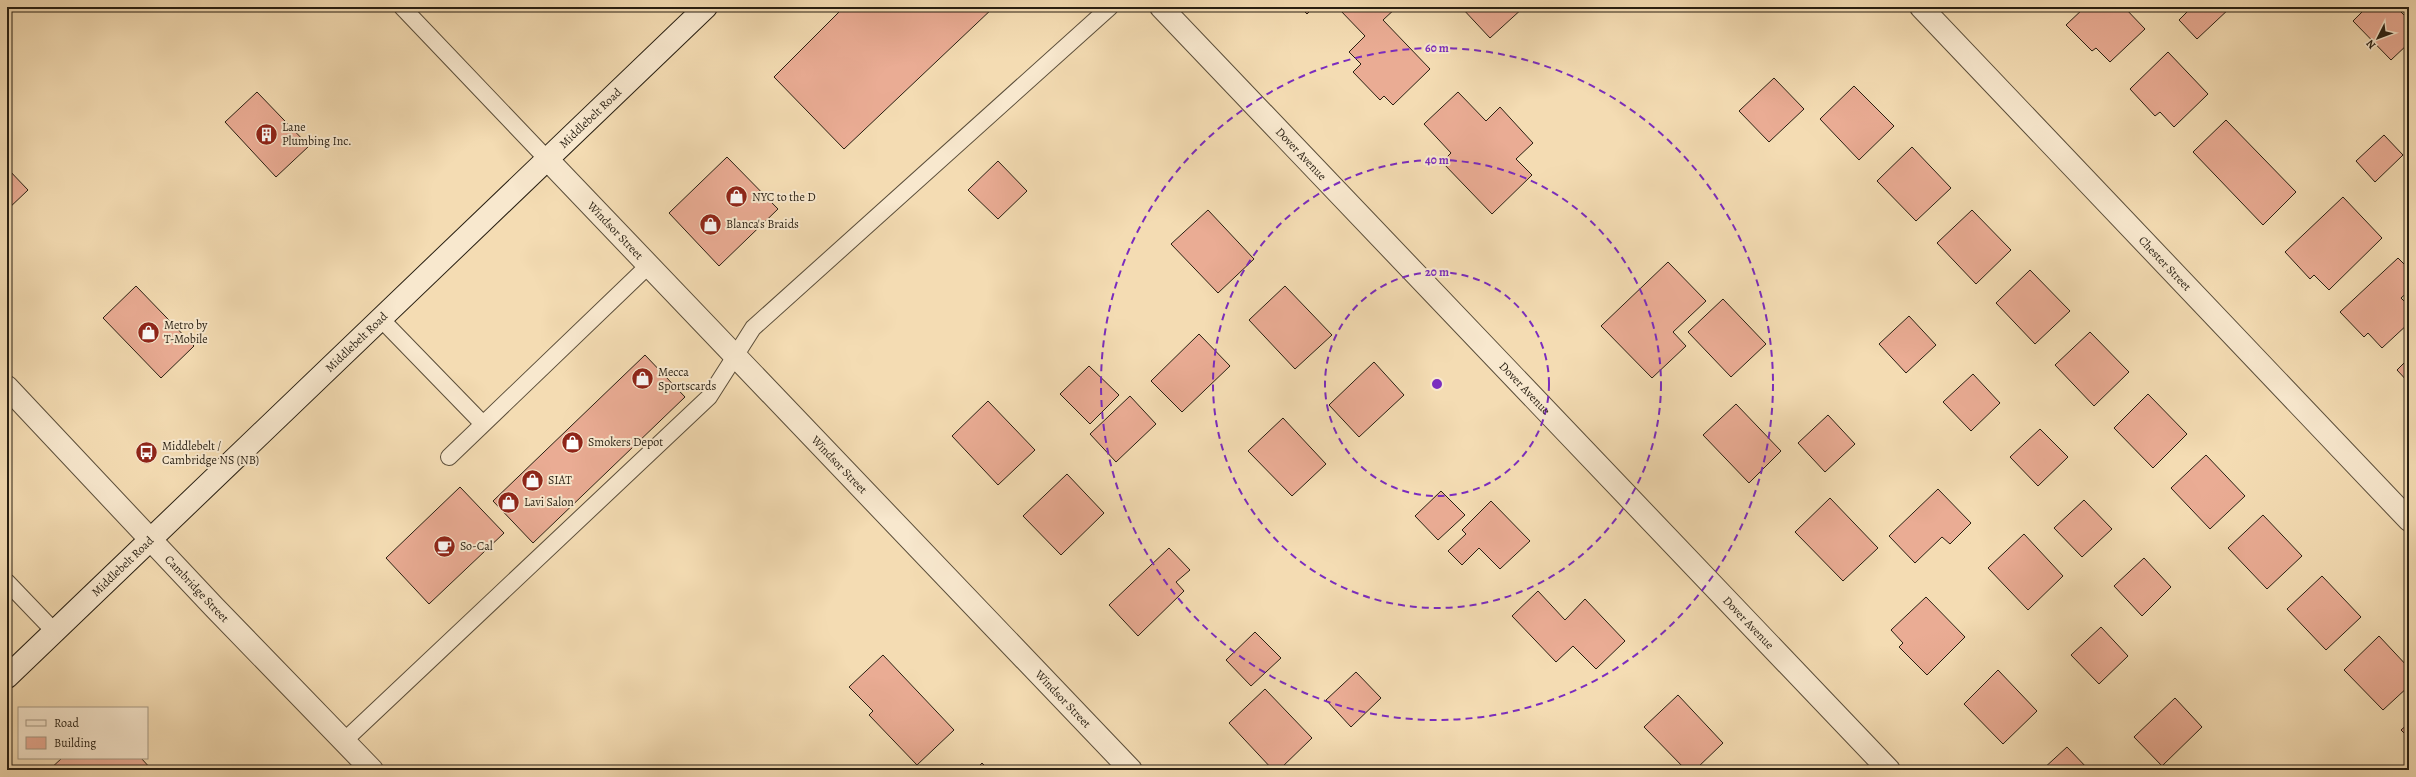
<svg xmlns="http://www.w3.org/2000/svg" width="2416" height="777" font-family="Alegreya,serif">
<rect width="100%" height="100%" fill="#f4dcb3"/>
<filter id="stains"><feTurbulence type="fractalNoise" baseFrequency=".005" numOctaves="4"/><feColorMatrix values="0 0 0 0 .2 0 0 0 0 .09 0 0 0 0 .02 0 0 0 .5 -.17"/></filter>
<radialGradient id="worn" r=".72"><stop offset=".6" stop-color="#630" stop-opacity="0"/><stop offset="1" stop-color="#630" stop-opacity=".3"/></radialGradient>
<!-- building -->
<path fill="#eaac94" stroke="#281f12" d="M844 7H994L844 149 774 77Z
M1300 7H1314L1307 14Z
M1342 7H1397L1383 20 1430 69 1393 105 1384 96 1380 100 1353 72 1361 64 1349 52 1365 36 1339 9Z
M1461 7H1524L1490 38Z
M2085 7H2124L2145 29 2110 62 2096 48 2092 51 2066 25Z
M2192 7H2231L2197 39 2179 20Z
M2367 7H2396L2409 20V43L2391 60 2353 21Z
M2168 52 2208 94 2174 127 2160 112 2155 116 2130 89Z
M1774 78 1804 109 1769 142 1739 111Z
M1854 86 1894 126 1859 160 1820 119Z
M257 92 309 146 276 177 225 122Z
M1458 92 1486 121 1500 107 1533 143 1516 159 1532 175 1492 214 1442 162 1451 153 1424 124Z
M2226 120 2296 192 2263 225 2193 152Z
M2384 135 2403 155 2375 182 2356 161Z
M1912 147 1951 188 1916 221 1877 181Z
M727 157 778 209 719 266 669 213Z
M998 161 1027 191 998 219 968 190Z
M7 168 28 190 7 210Z
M2343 197 2382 238 2329 290 2314 275 2310 279 2285 252Z
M1208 210 1254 259 1218 293 1171 244Z
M1972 210 2011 250 1976 284 1937 243Z
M2398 258 2409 269V291L2401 298 2409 306V323L2382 348 2368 333 2364 337 2340 312Z
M1668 262 1706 301 1673 332 1686 346 1652 378 1601 326Z
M2030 270 2070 311 2035 344 1996 303Z
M136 286 194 346 161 378 103 318Z
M1285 286 1332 335 1295 369 1249 320Z
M1723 299 1766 344 1731 377 1688 332Z
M1909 316 1936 345 1906 373 1879 344Z
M2090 332 2129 372 2094 406 2055 365Z
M1199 334 1230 366 1182 412 1151 381Z
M645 355 685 397 533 543 493 501Z
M2409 358V383L2397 370Z
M1374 362 1404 395 1359 437 1329 405Z
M1089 366 1119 395 1090 424 1060 394Z
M1973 374 2000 403 1971 431 1943 402Z
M2148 394 2187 434 2153 468 2114 428Z
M1130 396 1156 424 1116 462 1090 434Z
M988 401 1035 450 998 485 952 436Z
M1736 404 1781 451 1749 483 1703 435Z
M1828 415 1855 444 1825 472 1798 443Z
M1283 418 1326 464 1292 496 1248 451Z
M2040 429 2068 457 2038 486 2010 457Z
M2206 455 2245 496 2210 529 2171 488Z
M1067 474 1104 513 1061 555 1023 516Z
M460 487 504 533 429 604 386 558Z
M1938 489 1971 523 1950 544 1942 537 1915 563 1889 536Z
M1441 491 1465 515 1438 540 1415 516Z
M1830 498 1878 548 1843 581 1795 532Z
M2084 500 2112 529 2082 557 2054 528Z
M1491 501 1530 541 1500 569 1479 548 1462 565 1448 551 1466 534 1462 530Z
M2263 515 2302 556 2267 589 2228 548Z
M2024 534 2063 576 2028 610 1988 568Z
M1169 548 1190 570 1176 582 1184 591 1138 636 1109 605Z
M2144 558 2171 587 2142 616 2114 586Z
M2322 576 2361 617 2326 650 2287 609Z
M1538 591 1565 620 1585 599 1625 641 1596 669 1573 646 1556 662 1512 616Z
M1926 597 1965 637 1927 675 1899 647 1903 643 1891 630Z
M2101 627 2128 656 2099 684 2071 655Z
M1255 632 1281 658 1251 686 1226 660Z
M2379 636 2409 668V686L2383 710 2344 670Z
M883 655 954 730 917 765 869 715 873 711 849 687Z
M1998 670 2037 711 2003 744 1964 704Z
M1356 672 1381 698 1351 727 1326 700Z
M1265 689 1312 738 1279 770H1273L1229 723Z
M1678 695 1723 743 1695 770H1686L1644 727Z
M2175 698 2202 727 2162 766 2134 737Z
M2409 723V738L2401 730Z
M2067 747 2089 770H2042Z
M62 758H141L152 770H49Z
M982 763 989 770H975Z"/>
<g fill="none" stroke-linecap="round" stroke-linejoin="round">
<defs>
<path id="service" d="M402 7 547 159
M381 319 483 424
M449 457 649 265
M7 582 54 631
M344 741 709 397 753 328 1110 7"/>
<g id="minor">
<path id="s1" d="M1161 7 1889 770"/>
<path id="s2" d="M1921 7 2409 520"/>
<path id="s3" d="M547 159 1131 770"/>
<path id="s4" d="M7 387 214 607 372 770"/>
</g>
<g id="secondary">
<path id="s5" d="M7 677 706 7"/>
</g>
</defs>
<!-- service casing -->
<use href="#service" stroke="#5b4e3a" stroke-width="18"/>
<!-- minor casing -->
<use href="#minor" stroke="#5b4e3a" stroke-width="24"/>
<!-- secondary casing -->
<use href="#secondary" stroke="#281f12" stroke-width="24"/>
<!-- service -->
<use href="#service" stroke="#f8e8ce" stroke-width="16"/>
<!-- minor -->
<use href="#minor" stroke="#f8e8ce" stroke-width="22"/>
<!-- secondary -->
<use href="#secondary" stroke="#f8e8ce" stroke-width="22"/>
</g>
<!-- distance rings -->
<g fill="none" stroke="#7b2cbf" stroke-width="2" stroke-dasharray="7 5">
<circle cx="1437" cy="384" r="112"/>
<circle cx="1437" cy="384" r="224"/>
<circle cx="1437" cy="384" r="336"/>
</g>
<!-- icons -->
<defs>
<symbol id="building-disc" viewBox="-11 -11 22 22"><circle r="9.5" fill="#8f2418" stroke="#f8e8ce"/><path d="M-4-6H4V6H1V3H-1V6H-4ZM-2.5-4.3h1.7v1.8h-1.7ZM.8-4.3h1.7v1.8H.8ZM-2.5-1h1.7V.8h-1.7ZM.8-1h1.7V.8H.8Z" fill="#fff"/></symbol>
<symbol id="shop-disc" viewBox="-11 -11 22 22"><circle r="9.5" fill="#8f2418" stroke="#f8e8ce"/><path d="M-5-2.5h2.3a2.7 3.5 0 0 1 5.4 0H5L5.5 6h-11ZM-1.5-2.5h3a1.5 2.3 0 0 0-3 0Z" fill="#fff"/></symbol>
<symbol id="bus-disc" viewBox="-11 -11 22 22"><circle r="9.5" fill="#8f2418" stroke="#f8e8ce"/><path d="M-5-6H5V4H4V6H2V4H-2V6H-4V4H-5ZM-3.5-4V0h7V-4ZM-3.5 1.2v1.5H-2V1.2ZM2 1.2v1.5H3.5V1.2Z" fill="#fff"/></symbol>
<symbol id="cafe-disc" viewBox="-11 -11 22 22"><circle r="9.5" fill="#8f2418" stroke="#f8e8ce"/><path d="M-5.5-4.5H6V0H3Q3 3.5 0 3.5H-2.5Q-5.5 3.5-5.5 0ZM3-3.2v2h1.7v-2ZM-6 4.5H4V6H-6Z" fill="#fff"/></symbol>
</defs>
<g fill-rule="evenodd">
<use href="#building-disc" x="254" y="122" width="25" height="25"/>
<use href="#shop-disc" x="724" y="184" width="25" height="25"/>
<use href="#shop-disc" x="698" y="212" width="25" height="25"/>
<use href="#shop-disc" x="136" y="320" width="25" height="25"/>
<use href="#shop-disc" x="630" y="366" width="25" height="25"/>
<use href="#shop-disc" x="560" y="430" width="25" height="25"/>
<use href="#bus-disc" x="134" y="440" width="25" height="25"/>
<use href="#shop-disc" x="520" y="468" width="25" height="25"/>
<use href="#shop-disc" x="496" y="490" width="25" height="25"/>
<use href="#cafe-disc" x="432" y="534" width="25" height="25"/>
</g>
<g text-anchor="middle" stroke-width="4" stroke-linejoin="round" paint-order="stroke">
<!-- street labels -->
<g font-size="12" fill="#281f12" stroke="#f8e8ce">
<text dy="4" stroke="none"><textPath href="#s5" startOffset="808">Middlebelt Road</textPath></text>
<text dy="4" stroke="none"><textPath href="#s1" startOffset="203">Dover Avenue</textPath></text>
<text dy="4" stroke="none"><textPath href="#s3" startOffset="99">Windsor Street</textPath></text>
<text dy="4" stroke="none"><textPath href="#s2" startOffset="354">Chester Street</textPath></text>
<text dy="4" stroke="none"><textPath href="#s5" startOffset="484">Middlebelt Road</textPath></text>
<text dy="4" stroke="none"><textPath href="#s1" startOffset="527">Dover Avenue</textPath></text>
<text dy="4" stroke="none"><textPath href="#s3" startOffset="423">Windsor Street</textPath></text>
<text dy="4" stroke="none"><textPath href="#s5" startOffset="160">Middlebelt Road</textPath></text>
<text dy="4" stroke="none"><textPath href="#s4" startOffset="277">Cambridge Street</textPath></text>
<text dy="4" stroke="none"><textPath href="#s1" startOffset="851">Dover Avenue</textPath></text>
<text dy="4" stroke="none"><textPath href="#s3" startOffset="747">Windsor Street</textPath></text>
</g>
<!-- poi labels -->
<g font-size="12" fill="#281f12" stroke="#f8e8ce" text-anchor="start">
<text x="282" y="131">Lane<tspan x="282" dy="14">Plumbing Inc.</tspan></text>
<text x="752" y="201">NYC to the D</text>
<text x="726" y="228">Blanca's Braids</text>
<text x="164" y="329">Metro by<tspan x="164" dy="14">T-Mobile</tspan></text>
<text x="658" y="376">Mecca<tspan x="658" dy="14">Sportscards</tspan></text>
<text x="588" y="446">Smokers Depot</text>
<text x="162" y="450">Middlebelt /<tspan x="162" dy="14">Cambridge NS (NB)</tspan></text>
<text x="548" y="484">SIAT</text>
<text x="524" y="506">Lavi Salon</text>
<text x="460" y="550">So-Cal</text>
</g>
</g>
<circle cx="1437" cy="384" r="6" fill="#7b2cbf" stroke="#f8e8ce" stroke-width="2"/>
<g font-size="12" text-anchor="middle" font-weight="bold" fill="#7b2cbf" stroke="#f8e8ce" stroke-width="4" stroke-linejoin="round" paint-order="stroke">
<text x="1437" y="52">60 m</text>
<text x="1437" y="164">40 m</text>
<text x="1437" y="276">20 m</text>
</g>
<!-- margin -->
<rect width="2416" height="777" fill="none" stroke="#f4dcb3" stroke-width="24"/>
<rect x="8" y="8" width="2400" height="761" fill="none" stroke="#281f12" stroke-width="2"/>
<rect x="12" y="12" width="2392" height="753" fill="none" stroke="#281f12"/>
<!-- legend -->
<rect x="18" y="707" width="130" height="52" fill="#f8e8ce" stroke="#a59883"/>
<rect x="26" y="720" width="20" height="6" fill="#f8e8ce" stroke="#a59883"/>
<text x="54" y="727" font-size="12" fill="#281f12">Road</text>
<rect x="26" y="737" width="20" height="12" fill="#eaac94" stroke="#a59883"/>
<text x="54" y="747" font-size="12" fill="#281f12">Building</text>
<!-- north arrow -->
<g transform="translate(2378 38) rotate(228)" stroke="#f8e8ce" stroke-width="3" paint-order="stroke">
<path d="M0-3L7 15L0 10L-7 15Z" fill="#281f12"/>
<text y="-6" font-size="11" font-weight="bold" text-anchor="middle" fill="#281f12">N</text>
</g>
<rect width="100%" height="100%" filter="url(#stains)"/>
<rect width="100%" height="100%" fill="url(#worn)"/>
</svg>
